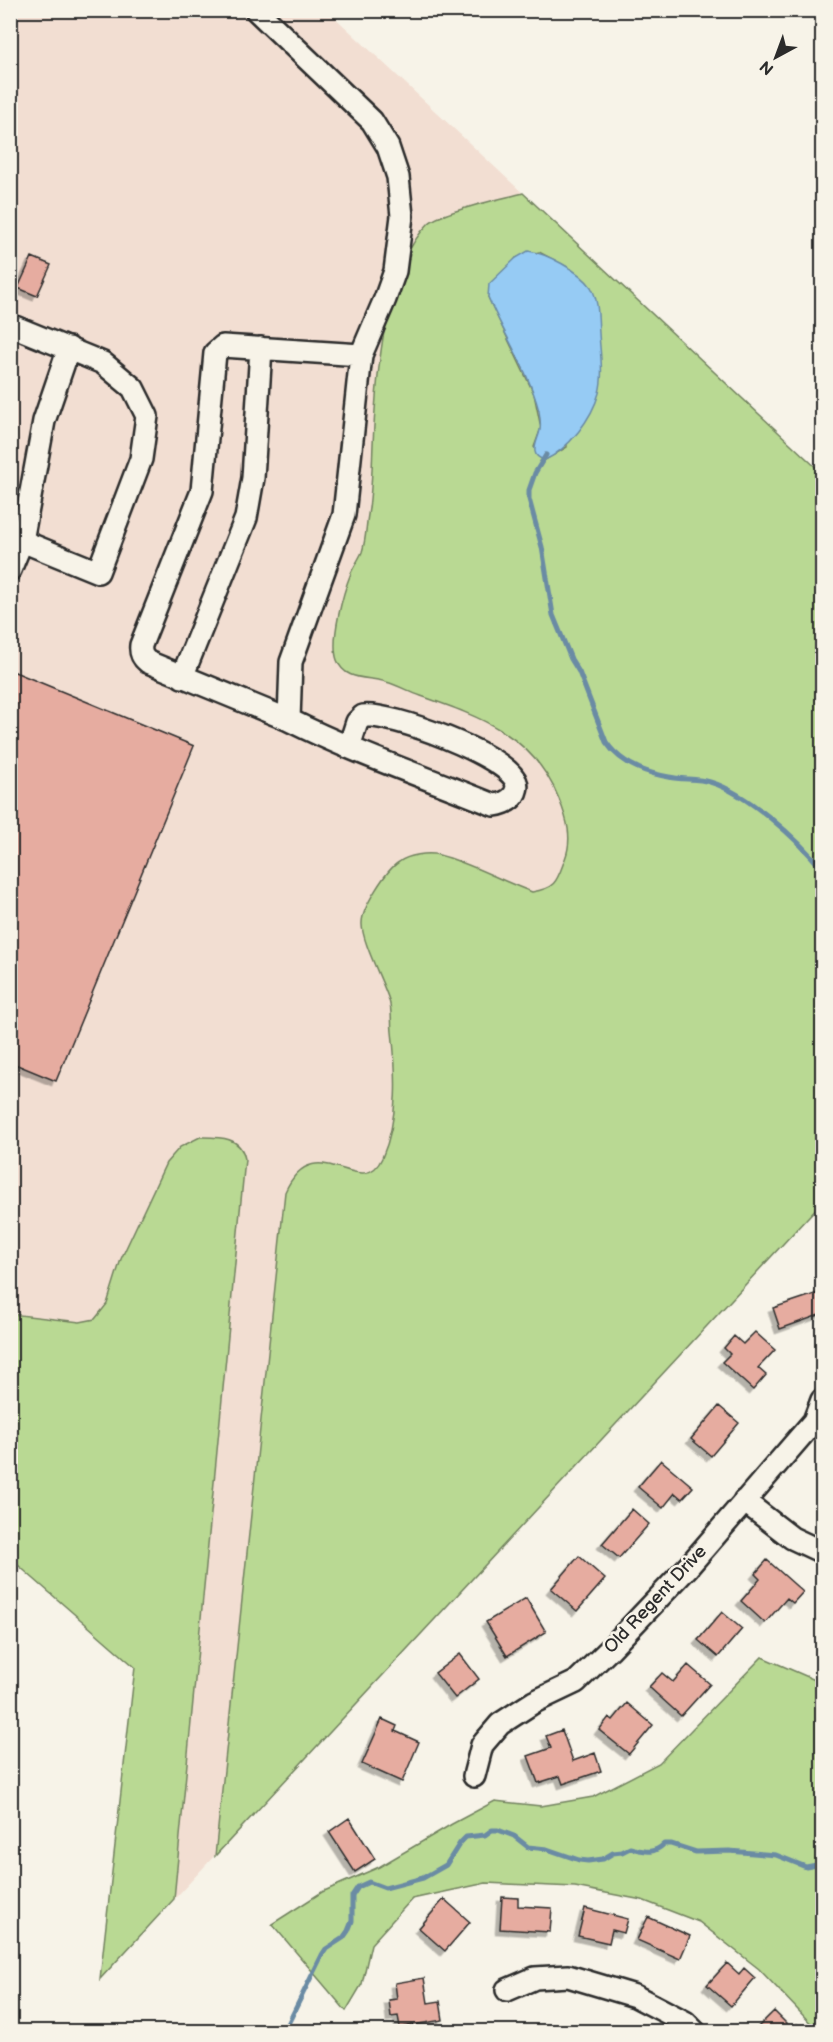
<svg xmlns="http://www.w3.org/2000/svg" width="833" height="2042" font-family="'Balsamiq Sans',sans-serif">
<defs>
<filter id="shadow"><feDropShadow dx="-4.5" dy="4.5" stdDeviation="0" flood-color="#0004"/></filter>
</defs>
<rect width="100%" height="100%" fill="#f7f3e8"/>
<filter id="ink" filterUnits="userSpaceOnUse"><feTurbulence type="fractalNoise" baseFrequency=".0167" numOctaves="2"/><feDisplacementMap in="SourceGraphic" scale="12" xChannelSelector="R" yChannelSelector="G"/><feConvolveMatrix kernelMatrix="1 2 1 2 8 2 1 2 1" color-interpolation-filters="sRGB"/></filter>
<g filter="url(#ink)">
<!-- built -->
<path fill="#f2ded2" d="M11 11H328L822 473V1202L100 1979 135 1667 11 1559Z"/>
<!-- green -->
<path fill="#b9d993" stroke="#72825f" stroke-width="1.5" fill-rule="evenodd" d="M523 193 822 473V1202L215 1856 285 1192C315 1126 362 1203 382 1158 399 1119 397 1074 392 1032 391 1022 392 1010 389 1000 383 981 361 940 362 923 362 908 386 870 399 862 408 855 428 852 439 855 471 863 501 881 532 892 557 888 557 880 565 859 573 838 567 819 559 799 534 736 481 717 421 696 409 692 398 685 386 682 369 676 345 682 337 660 330 640 343 593 351 573 354 566 359 559 362 552 366 540 366 526 368 515 372 491 372 468 373 444 376 382 383 268 429 223 440 212 505 198 523 193ZM539 252 571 269 567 447 545 460 534 447 541 428 534 394 488 297 516 258Z
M200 1137C219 1137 241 1136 245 1159L174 1899 100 1979 135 1667 11 1559V1314L80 1322 95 1319 107 1304 121 1259 166 1163 180 1147Z
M762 1657 822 1683V2031H818L759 1969 699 1922 642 1900 575 1887 486 1883 412 1899 371 1944 362 1984 346 2011 272 1924 322 1892 379 1867 452 1824 495 1801 541 1806 593 1797 659 1763Z"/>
<!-- water -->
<path fill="#96cbf4" stroke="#6b8ba4" stroke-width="1.5" d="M528 251C546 253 580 271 591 287 599 301 598 318 599 333 600 352 604 374 599 393 592 418 569 449 545 460 527 456 538 441 540 430 541 424 540 417 539 411 529 371 504 335 488 297L489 284 516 258Z"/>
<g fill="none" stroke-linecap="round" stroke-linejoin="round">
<!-- stream -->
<path stroke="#6b8ba4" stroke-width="5" d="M546 455 535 473 529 490V499L542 547 553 615 571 659 579 672 606 742C620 763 645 773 669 777 682 780 697 778 710 782 747 793 799 840 822 869
M284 2032 322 1955 326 1949 343 1938 348 1931 352 1921V1896L358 1887 369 1882 385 1888 423 1878 446 1865 460 1843 466 1837 485 1835 492 1830H498L514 1836 528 1847 547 1849 579 1860 588 1861 603 1859 613 1853 622 1852 630 1848C644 1851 653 1855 664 1844H671L696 1852 729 1851 776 1855 806 1867 822 1864"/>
</g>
<!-- building -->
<path fill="#e6aca0" stroke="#2b2b2b" stroke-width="1.5" filter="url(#shadow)" d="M32 257 51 265 37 296 18 288Z
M10 670 194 746 56 1081 10 1062Z
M818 1293 822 1305V1314L780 1329 773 1308Z
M755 1332 775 1350 758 1368 766 1375 753 1390 722 1362 730 1354 724 1348 734 1336 743 1344Z
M719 1406 739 1423 711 1456 691 1439Z
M661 1460 693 1487 682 1499 675 1493 663 1508 638 1487Z
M632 1509 649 1524 619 1558 602 1544Z
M579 1556 605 1579 577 1611 551 1589Z
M767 1560 803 1592 793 1603 787 1598 765 1623 741 1601 760 1579 755 1574Z
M526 1598 546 1632 507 1656 486 1622Z
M722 1612 742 1629 718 1657 698 1640Z
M460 1654 479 1679 455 1698 435 1673Z
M688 1665 710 1684 681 1716 649 1687 662 1673 673 1682Z
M627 1703 653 1725 629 1754 599 1730 609 1717 613 1720Z
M382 1719 397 1726 395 1731 419 1742 402 1782 362 1764Z
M562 1730 573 1761 595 1753 601 1771 563 1784 560 1776 538 1783 528 1756 551 1748 546 1736Z
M349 1818 375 1859 355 1872 329 1832Z
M502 1897 518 1898V1906L552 1908 550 1932 500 1929Z
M444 1899 470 1922 445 1951 419 1928Z
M585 1908 628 1919 624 1933 612 1930 609 1943 578 1936Z
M648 1917 690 1936 680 1959 637 1940Z
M727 1963 739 1974 744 1968 755 1978 731 2006 707 1985Z
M424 1978 428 2003 440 2001 443 2020 400 2027 398 2016 391 2017 389 2000 397 1999 395 1983Z
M774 2011 792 2029 797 2024 804 2032H762L758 2027Z"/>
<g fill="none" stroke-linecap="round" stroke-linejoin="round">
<defs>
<path id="minor" d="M256 10 372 121 388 147 398 177 402 216 395 271 385 299 361 355 344 515 291 662 289 720 148 662C142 657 140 653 141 645L202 491 215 353 223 346 361 355
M10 325 103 363 133 388 147 416 141 459 98 572 22 541
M10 570 22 541 44 421 69 348
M182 677 246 518 253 478 261 348
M289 720C355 753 425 777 494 805 502 804 509 802 514 795 516 792 518 786 516 782 508 756 390 712 363 716L357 722 349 747
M744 1501 792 1538 822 1552
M474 1776 482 1745 500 1724 534 1702 576 1682 610 1649 688 1567 814 1421 822 1400
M507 1990 535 1978 568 1976 635 1996 685 2022 695 2032"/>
</defs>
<!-- minor casing -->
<use href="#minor" stroke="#2b2b2b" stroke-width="26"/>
<!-- minor -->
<use href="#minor" stroke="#f7f3e8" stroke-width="21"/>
</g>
</g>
<g text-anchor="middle" stroke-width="5" stroke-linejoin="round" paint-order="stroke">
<!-- street labels -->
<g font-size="18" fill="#2b2b2b" stroke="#f7f3e8">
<text transform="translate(655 1599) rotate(-47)" y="6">Old Regent Drive</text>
</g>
</g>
<!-- margin -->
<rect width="833" height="2042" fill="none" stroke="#f7f3e8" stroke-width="36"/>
<rect x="18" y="18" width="797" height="2006" fill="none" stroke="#2b2b2b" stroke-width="2" filter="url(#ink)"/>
<!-- north arrow -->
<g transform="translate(776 57) rotate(221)" stroke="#f7f3e8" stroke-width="4.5" paint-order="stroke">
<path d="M0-4.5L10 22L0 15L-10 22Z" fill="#2b2b2b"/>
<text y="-9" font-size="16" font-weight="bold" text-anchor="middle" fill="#2b2b2b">N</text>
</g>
</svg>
